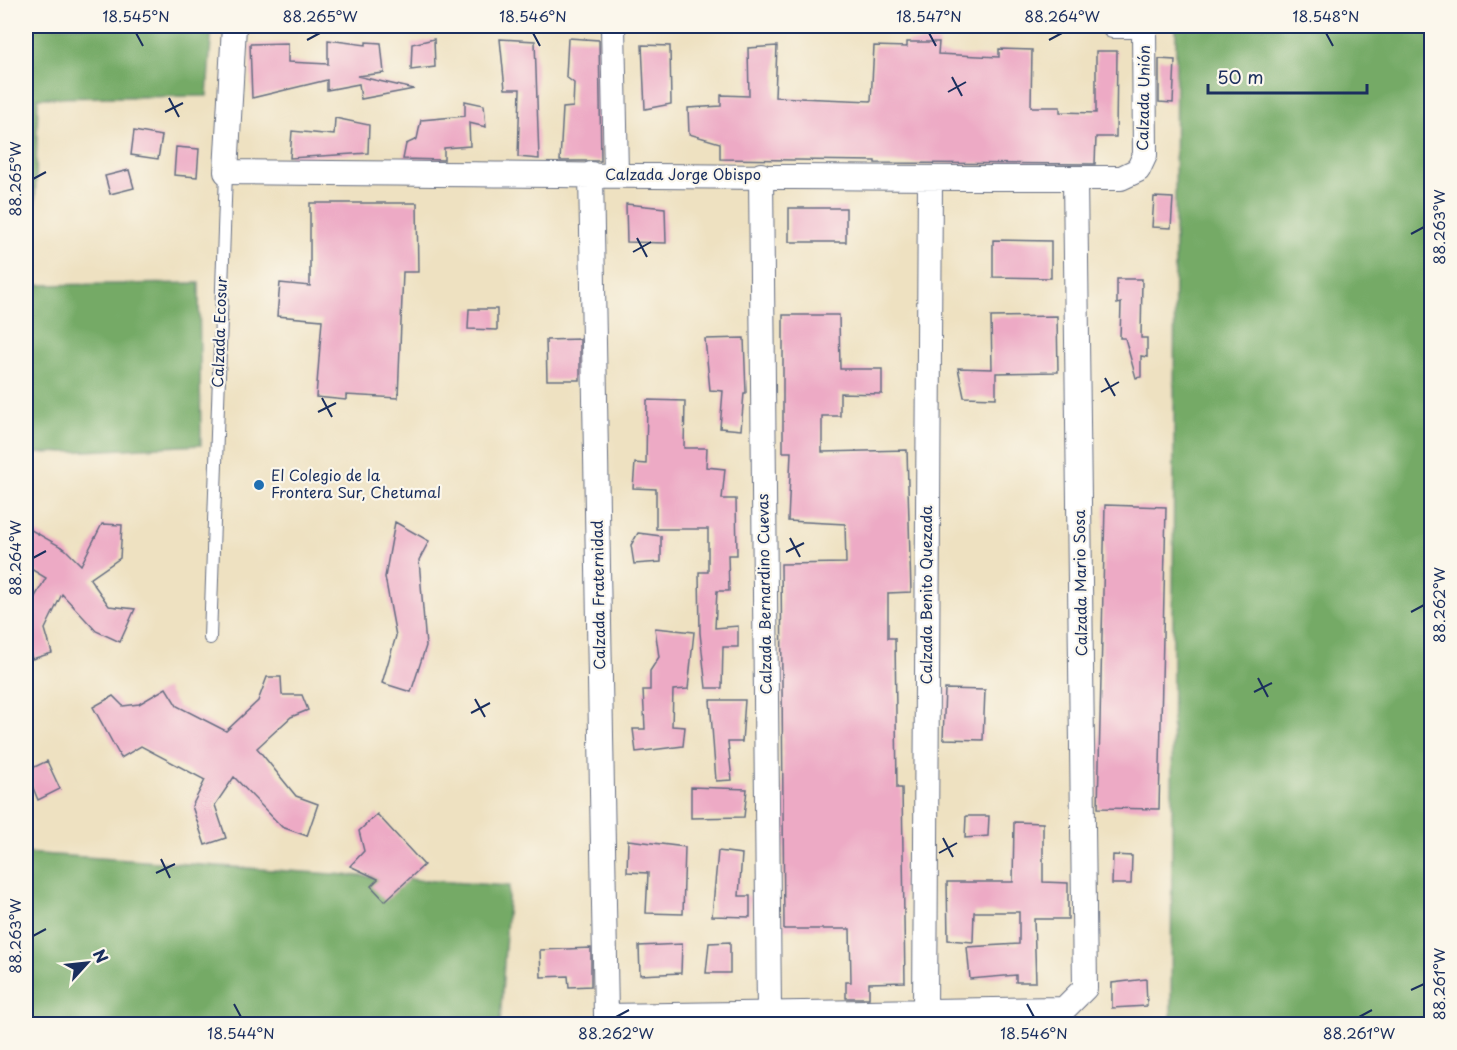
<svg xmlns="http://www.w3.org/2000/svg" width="1457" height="1050" font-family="'Playpen Sans',sans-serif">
<rect width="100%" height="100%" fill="#fbf7ec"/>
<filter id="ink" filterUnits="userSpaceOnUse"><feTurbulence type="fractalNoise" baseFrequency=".0167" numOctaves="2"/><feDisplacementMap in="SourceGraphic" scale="12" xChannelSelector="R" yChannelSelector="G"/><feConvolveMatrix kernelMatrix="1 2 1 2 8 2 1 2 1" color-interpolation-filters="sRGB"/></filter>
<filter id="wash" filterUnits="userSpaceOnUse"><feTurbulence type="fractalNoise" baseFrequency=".008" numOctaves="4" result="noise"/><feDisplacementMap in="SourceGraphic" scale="24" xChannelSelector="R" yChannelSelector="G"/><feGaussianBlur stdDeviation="1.35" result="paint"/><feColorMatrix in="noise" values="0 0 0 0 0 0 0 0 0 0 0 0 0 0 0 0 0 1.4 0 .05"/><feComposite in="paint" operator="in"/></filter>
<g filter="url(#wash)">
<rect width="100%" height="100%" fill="#eee1c1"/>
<!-- forest -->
<path fill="#75aa66" stroke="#486c62" stroke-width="1.5" d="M26 26H212L207 96 38 98 33 285 199 283 201 445 26 454Z
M1176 26H1431V1024H1171Z
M26 853 509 886 500 1024H26Z"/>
<g id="blocks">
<!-- building -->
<path fill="#edaac5" d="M568 38 599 40 601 161H560L563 108 573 107 574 83 566 77Z
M434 39 435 67 411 70 412 44Z
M500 39 535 41 539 159 518 157 520 89H505Z
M328 40 366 45V42L381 43 384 73 357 76 414 89 361 99 359 84 327 90V80L252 98 250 44 288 43V62L328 64Z
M907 42H939L938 54 999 57V49L1032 50 1031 107H1060V112L1096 113V51H1117L1116 137H1096L1095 164 875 163V161L720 159V143L689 134 688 108 721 106V95L749 96 748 48 777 46 775 97 871 101 874 46 907 47Z
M642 45 670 46 671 104 645 109Z
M1159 59 1175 60 1173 103 1159 102Z
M465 101 484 105 486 127 469 123 470 146 444 148V160L403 159 406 144 417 139 421 120 465 116Z
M335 118 369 125 368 153 290 158 292 131 334 135Z
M134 131 162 136 158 159 131 155Z
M176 147 199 149 197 177 174 175Z
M129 170 134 188 110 194 105 176Z
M1154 197 1173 198 1171 228 1152 227Z
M310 203H417L418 272H403L398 398 346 395V400L316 397 322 320 277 316 280 283 310 286Z
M626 204 665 208 666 243 627 242Z
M789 208H846V242H789Z
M993 240 1051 241V278L993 277Z
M1117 279H1142L1141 338H1147V357L1141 356V377L1136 378 1125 338H1120L1121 303 1117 304Z
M469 309H497V330L468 329Z
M783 315H839L840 369H882V394L840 393V416H822V452L907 450 911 592 888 593V638H895L897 788H902L905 982 869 983V998H846V982H851L850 929H784L781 564 846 563 845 524 788 521 791 452H783Z
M1057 316 1058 372 996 373V398L964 397 958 368 992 369 991 317Z
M744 338 746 393H744L741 430 720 428 723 391 710 390 705 339Z
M580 339V380H547L546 340Z
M647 400 685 401 684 448H707L706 467 725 469 722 499H736L737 555H728L729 591H717L715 628 738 626V647H723L722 688H706L700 633 699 572H708V529H656V489L633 488 635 463 646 464Z
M1105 505 1166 507 1159 809 1098 808Z
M395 522 429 541 419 560 426 646 411 692 382 683 396 636 385 577Z
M102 524 122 525 120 558 90 579 109 606 135 609 120 642 96 631 62 594 45 629 52 653 32 659 26 639V612L46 578 26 566V527L65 549 81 565Z
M638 533 661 536V562L634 564 631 545Z
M655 628 694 632 688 689 673 690 672 726 685 727 683 746 636 752 633 729H645L643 690H650V671L659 657Z
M267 677H281L282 695H302L308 710 291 717 257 748 296 796 318 804 307 836 282 827 234 777 215 805 226 838 205 845 192 806 205 780 141 746 121 758 93 707 113 696 123 706 139 704 166 688 177 706 226 731 258 701Z
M945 689 985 690 983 740 943 739Z
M710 700H745L742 742H728L732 780 716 781Z
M47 761 60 789 38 800 26 771Z
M691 787 747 789 744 817 691 818Z
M377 814 424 865 385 901 371 886 378 879 350 866 364 851 359 831Z
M966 816H989L988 836 965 838Z
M1014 822 1043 823V882L1068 883V919H1034L1036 982H1016V975L970 979 967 947 1019 944V912H974L973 942 948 940 947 882H1013Z
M628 840 685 847 683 914 646 913 648 873 627 872Z
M718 851 742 854 739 896H750V917L712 916Z
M1113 855 1132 856 1131 884H1112Z
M730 942V973H706L709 943Z
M682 944 681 973 640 975 639 946Z
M591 948V986L569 987 568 976 541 977 540 950Z
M1146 979 1147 1006 1112 1008V983Z"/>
</g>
</g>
<g filter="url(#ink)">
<use href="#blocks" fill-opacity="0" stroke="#656d81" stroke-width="1.5"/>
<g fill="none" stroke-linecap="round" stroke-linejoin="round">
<defs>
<path id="service" d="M210 638 226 172"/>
<path id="minor" d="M234 26 226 172C524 174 823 179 1121 178L1138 170 1145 155 1144 26
M613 26 616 174
M1113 26H1144
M591 174 606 1016 1064 1009 1085 988 1075 178
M761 175 769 1012
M925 1011 930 179"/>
</defs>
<!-- service casing -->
<use href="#service" stroke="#656d81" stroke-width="14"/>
<!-- minor casing -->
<use href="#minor" stroke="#656d81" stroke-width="26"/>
<!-- service -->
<use href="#service" stroke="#fff" stroke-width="12"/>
<!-- minor -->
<use href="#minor" stroke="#fff" stroke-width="24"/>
</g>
</g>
<!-- ticks -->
<path fill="none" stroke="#1b2f5e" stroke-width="2" d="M136 33 143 46M533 33 540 46M929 33 936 46M1326 33 1333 46M307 40 320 33M1049 40 1062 33M952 77 962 96M948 92 966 82M169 98 179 117M165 112 183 103M33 179 46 172M1411 234 1424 227M637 238 647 257M633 252 651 242M1105 378 1115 396M1101 392 1119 382M322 398 332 417M318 412 336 403M790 538 800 557M786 552 804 543M33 558 46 551M1411 612 1424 605M1258 678 1268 697M1254 692 1272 683M475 699 485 717M471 713 490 703M943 838 953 857M939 853 957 843M161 859 170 878M156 873 175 864M33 936 46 929M1411 990 1424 984M234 1004 241 1017M1027 1004 1034 1017M616 1017 629 1010M1359 1017 1372 1010"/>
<!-- markers -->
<circle fill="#1f6fb2" stroke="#fbf7ec" stroke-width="2" cx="259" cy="485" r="6"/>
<g text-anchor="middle" stroke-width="4.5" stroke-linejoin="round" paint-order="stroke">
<!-- street labels -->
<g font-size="15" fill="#1b2f5e" stroke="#fbf7ec">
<text transform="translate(1144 98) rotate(-89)" y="5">Calzada Unión</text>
<text x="683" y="180">Calzada Jorge Obispo</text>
<text transform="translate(220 332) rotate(-88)" y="5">Calzada Ecosur</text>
<text transform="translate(1081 583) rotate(-91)" y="5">Calzada Mario Sosa</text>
<text transform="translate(765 594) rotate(-91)" y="5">Calzada Bernardino Cuevas</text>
<text transform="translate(599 595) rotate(-91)" y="5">Calzada Fraternidad</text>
<text transform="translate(927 595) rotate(-90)" y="5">Calzada Benito Quezada</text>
</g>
<!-- poi labels -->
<g font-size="15" fill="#1b2f5e" stroke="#fbf7ec" text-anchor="start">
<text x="271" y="481">El Colegio de la<tspan x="271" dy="17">Frontera Sur, Chetumal</tspan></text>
</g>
</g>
<!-- margin -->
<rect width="1457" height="1050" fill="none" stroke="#fbf7ec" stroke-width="66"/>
<!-- north arrow -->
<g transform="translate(87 963) rotate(63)" stroke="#fbf7ec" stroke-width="4.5" paint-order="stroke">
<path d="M0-4.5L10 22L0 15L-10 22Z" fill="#1b2f5e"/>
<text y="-9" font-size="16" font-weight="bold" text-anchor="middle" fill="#1b2f5e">N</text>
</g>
<!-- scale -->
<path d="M1208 84v9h159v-9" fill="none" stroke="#1b2f5e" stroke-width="3"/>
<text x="1217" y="84" font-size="18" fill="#1b2f5e" stroke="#fbf7ec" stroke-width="4.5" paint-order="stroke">50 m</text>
<rect x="33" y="33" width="1391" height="984" fill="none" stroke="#1b2f5e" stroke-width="2"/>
<g font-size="15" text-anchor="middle" fill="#1b2f5e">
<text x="136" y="22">18.545°N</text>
<text x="320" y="22">88.265°W</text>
<text x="533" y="22">18.546°N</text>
<text x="929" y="22">18.547°N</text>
<text x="1062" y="22">88.264°W</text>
<text x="1326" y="22">18.548°N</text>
<text transform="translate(16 179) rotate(-90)" y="5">88.265°W</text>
<text transform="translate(1440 227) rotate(-90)" y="5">88.263°W</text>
<text transform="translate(16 558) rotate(-90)" y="5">88.264°W</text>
<text transform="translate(1440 605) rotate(-90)" y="5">88.262°W</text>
<text transform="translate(16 936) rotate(-90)" y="5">88.263°W</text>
<text transform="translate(1440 984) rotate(-90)" y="5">88.261°W</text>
<text x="241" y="1039">18.544°N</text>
<text x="616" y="1039">88.262°W</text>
<text x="1034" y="1039">18.546°N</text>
<text x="1359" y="1039">88.261°W</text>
</g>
</svg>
